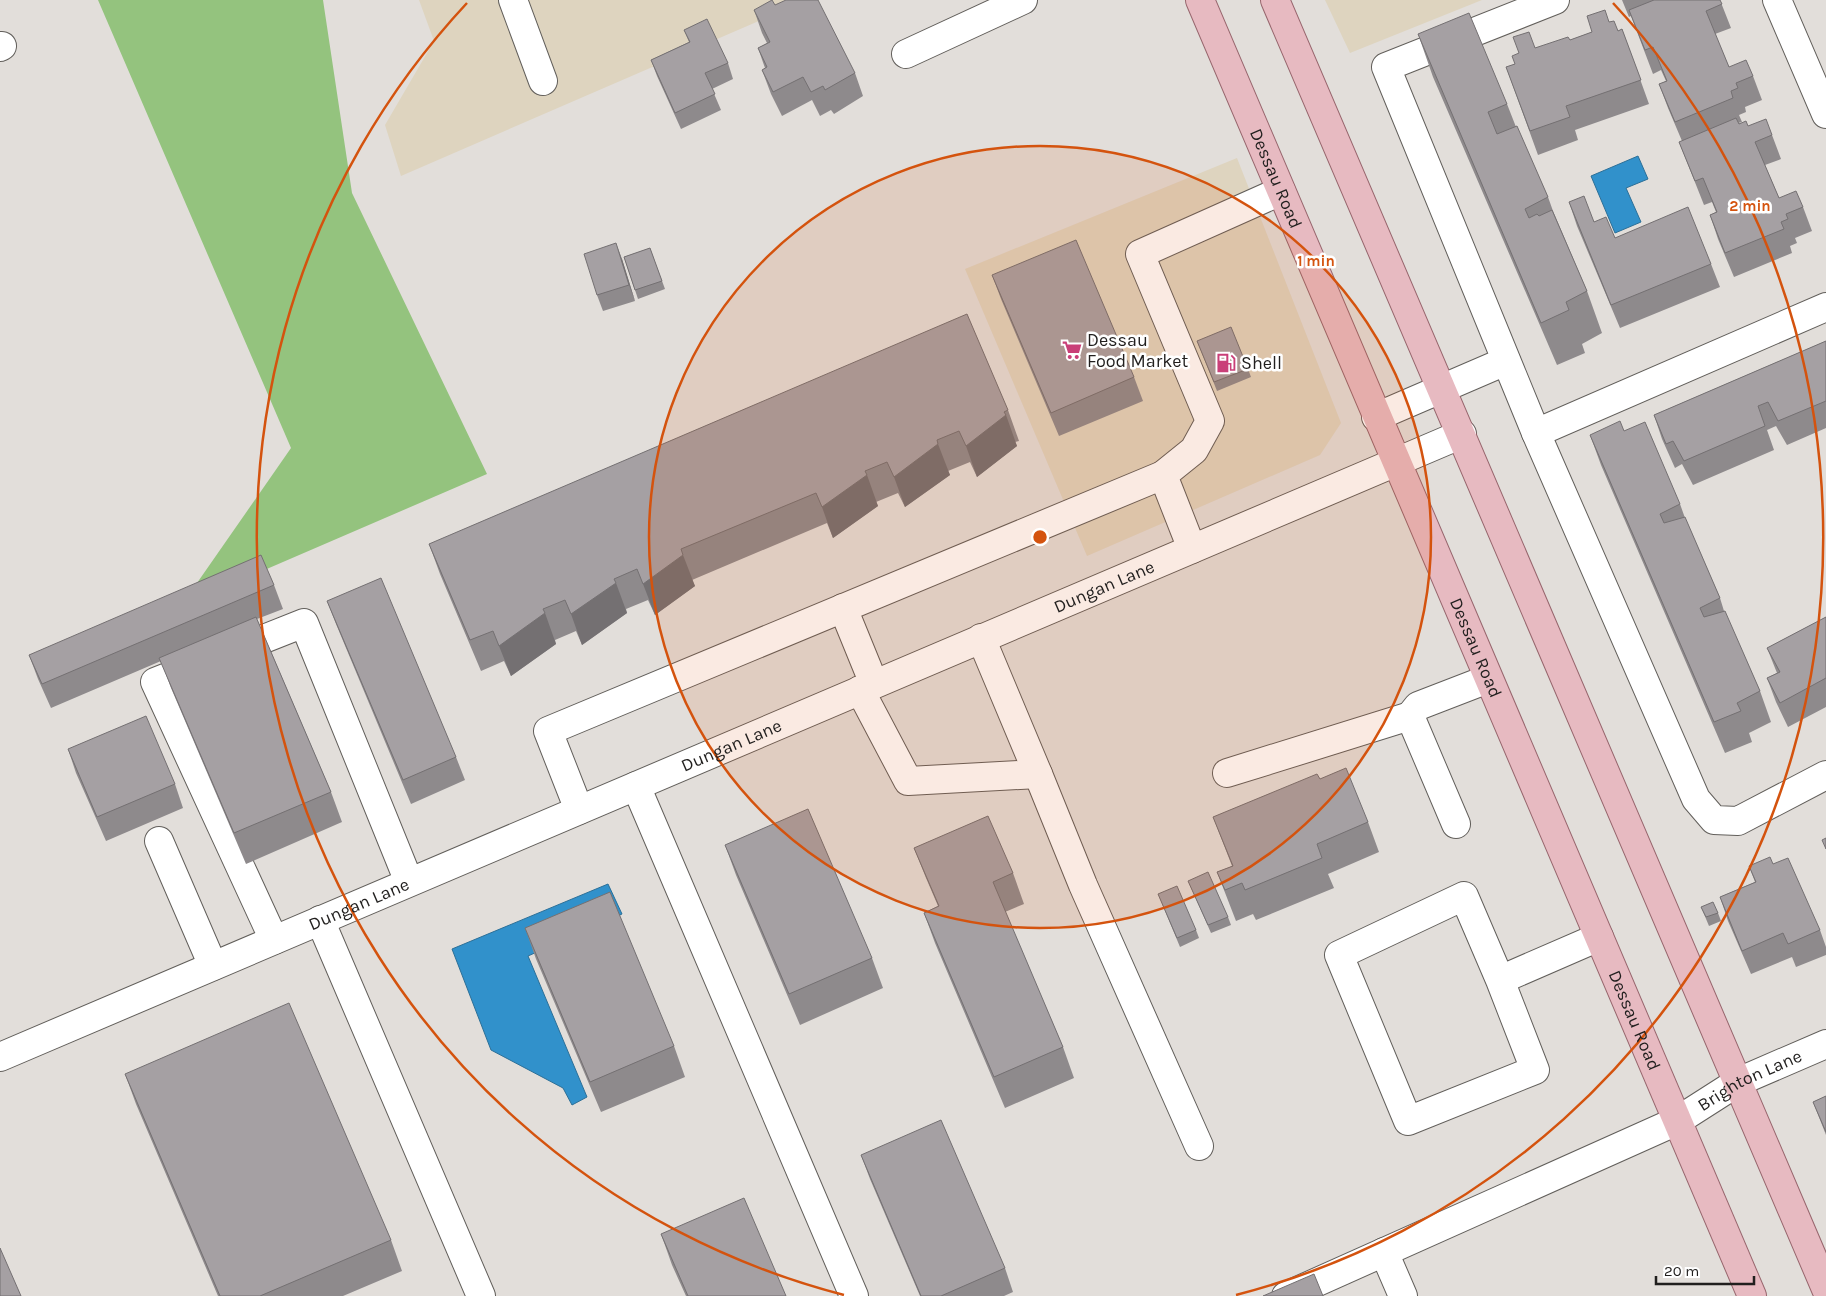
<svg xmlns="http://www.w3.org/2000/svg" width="1826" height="1296" font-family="Karla,sans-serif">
<rect width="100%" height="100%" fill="#e2deda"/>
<!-- commercial -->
<path fill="#ded4bf" d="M419 0H807L401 176 385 125 434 41Z
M1325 0H1482L1350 53Z
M1237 158 1341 423 1320 455 1087 556 965 269Z"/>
<!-- green -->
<path fill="#94c37e" d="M98 0H323L352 193 487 474 181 606 291 448Z"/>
<!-- water -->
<path fill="#3191cb" stroke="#2c6f97" d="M1638 156 1648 179 1626 188 1641 222 1615 233 1591 176Z
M608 884 622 914 528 956 587 1097 572 1105 563 1088 491 1050 452 949Z"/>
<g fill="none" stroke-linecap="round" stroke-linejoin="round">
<defs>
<g id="minor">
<path d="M513 0 543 81"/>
<path d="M1555 0 1386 67 1536 433 1696 799 1714 820 1738 821 1826 775"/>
<path d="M1777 0 1826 114"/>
<path d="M0 47 2 46"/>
<path d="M906 54 1023 0"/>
<path d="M1376 417 1506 361"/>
<path d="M1536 433 1826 307"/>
<path d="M1192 549 1163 475 1194 450 1210 421 1140 254 1281 191"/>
<path d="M843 608 874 684"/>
<path d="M860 690 908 781 1038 774 981 638"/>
<path d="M1227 773 1410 716"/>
<path d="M1038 774 1083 885 1199 1146"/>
<path d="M636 786 854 1296"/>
<path d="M579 810 548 731 1163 475"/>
<path d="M1456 824 1410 716 1418 706 1488 679"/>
<path d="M159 841 213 966"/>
<path d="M320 920 481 1296"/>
<path d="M274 940 155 682 304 623 409 882"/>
<path d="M1500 980 1535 1070 1408 1121 1339 955 1464 896 1500 980 1599 937"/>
<path id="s1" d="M0 1057 1462 434"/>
<path d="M1384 1252 1403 1296"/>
<path id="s2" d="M1286 1296 1677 1121 1738 1082 1826 1044"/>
</g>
<g id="major">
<path id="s3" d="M1200 0 1752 1296"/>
<path d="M1275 0 1826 1289"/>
</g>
</defs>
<!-- minor casing -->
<use href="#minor" stroke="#625f5b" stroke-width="30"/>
<!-- major casing -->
<use href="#major" stroke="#97666d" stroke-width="30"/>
<!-- minor -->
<use href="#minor" stroke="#fff" stroke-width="28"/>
<!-- major -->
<use href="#major" stroke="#e7bac1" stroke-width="28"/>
</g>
<!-- wall -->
<path fill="#8e8a8c" d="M1622 0H1720L1731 28 1715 34 1729 67 1753 76 1762 100 1745 107 1746 112 1739 115 1742 122 1738 123 1772 135 1781 159 1765 165 1779 198 1803 207 1812 231 1795 238 1797 243 1790 246 1792 253 1734 277 1718 239 1710 215 1716 212 1712 202 1704 205 1679 142 1682 141 1668 108 1659 84 1666 81 1661 70 1653 74 1631 16 1629 17Z
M775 5 855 73 863 96 834 114 831 110 820 116 812 100 782 116 771 94 762 70 765 68 758 48 767 43 762 33 754 10Z
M1609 22 1618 31 1622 29 1649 104 1575 130 1578 140 1538 155 1506 67 1515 64 1535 48 1570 40 1592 32Z
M684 30 728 63 733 79 712 89 721 110 681 129 657 76 651 60 689 42Z
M1418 34 1507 104 1516 127 1548 197 1553 211 1587 291 1602 333 1582 344 1585 353 1557 365 1433 77Z
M1569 202 1615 238 1711 264 1720 287 1620 328 1577 226Z
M650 248 665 289 638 299 624 257Z
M622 259 635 301 603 311 597 295Z
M992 275 1134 377 1143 401 1059 436 1001 299Z
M1197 341 1248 369 1251 377 1217 391Z
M1826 341V428L1787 445 1776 426 1767 430 1774 450 1693 485 1682 464 1675 468 1662 439 1654 415Z
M1008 410 1019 441 1015 442 1017 446 977 477 970 462 948 471 950 475 905 507 898 493 876 502 878 506 833 538 827 523 692 580 695 586 655 615 648 600 626 609 627 613 582 645 576 631 555 640 556 644 511 676 504 661 481 671 440 574 429 544Z
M1624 431 1680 504 1685 518 1720 598 1724 611 1760 691 1771 722 1749 733 1752 742 1725 753 1601 465 1590 435Z
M274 585 283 609 257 619 331 792 342 822 246 864 171 688 161 661 51 708 38 679 29 655Z
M327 601 456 757 465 780 411 804 336 624Z
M1826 617V707L1788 727 1776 702 1767 678 1777 673 1767 648Z
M68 749 175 784 183 808 106 841 76 773Z
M1320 779 1368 822 1379 852 1328 874 1334 888 1256 920 1253 914 1236 921 1217 872 1232 866 1213 817Z
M725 845 872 958 883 988 800 1025 736 875Z
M914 848 1013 873 1024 904 1005 912 1063 1047 1074 1078 1005 1108 935 943 924 913 938 906 926 878Z
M1773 864 1820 930 1826 947V955L1796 967 1792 957 1751 974 1728 921 1720 897 1755 882 1749 866Z
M1188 881 1228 917 1231 925 1211 933Z
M1158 894 1196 930 1199 938 1180 947Z
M1701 907 1718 913 1721 921 1709 926Z
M525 928 674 1046 685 1077 601 1112 536 959Z
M125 1074 391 1240 402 1271 343 1296H218L136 1104Z
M1826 1096V1135L1813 1102Z
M861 1155 1005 1268 1013 1292 1004 1296H920L870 1179Z
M661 1234 786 1296H686L672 1265Z"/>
<!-- shaded-wall -->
<path fill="#747072" d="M616 243 622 259 635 301 629 285Z
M1006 415 1017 446 977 477 966 446Z
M938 444 950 475 905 507 894 477Z
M867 475 878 506 833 538 822 507Z
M683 555 695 586 655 615 643 584Z
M616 583 627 613 582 645 571 614Z
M545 613 556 644 511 676 499 646Z"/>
<!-- building -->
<path fill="#a5a0a3" stroke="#747072" d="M772 0 775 5 786 0H818L855 73 825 90 823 86 811 92 803 77 773 92 762 70 767 67 758 48 770 42 754 10Z
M1654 0H1720L1722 4 1706 11 1729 67 1746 60 1753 76 1736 83 1738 88 1731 91 1733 98 1675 122 1659 84 1667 81 1653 47 1645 50 1629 10Z
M1605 10 1609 22 1614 21 1618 31 1622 29 1641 80 1566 106 1570 117 1530 131 1506 67 1515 64 1512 56 1519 53 1513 37 1529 32 1535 48 1568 37 1570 40 1592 32 1587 16Z
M1469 13 1507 104 1488 112 1497 134 1517 126 1548 197 1525 209 1529 218 1537 214 1539 216 1552 210 1587 291 1566 302 1569 310 1541 323 1418 34Z
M707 19 728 63 705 73 715 94 675 113 651 60 690 42 684 30Z
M1736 118 1739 124 1746 121 1748 126 1766 119 1772 135 1755 142 1779 198 1796 191 1803 207 1786 214 1788 219 1781 222 1784 229 1725 253 1710 215 1717 212 1703 178 1695 181 1679 142Z
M1584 196 1594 222 1606 217 1615 238 1688 207 1711 264 1611 305 1569 202Z
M1076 240 1134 377 1051 413 992 275Z
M616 243 629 285 597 295 584 254Z
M650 248 662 281 635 290 624 257Z
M967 314 1008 410 1004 412 1006 415 966 446 959 431 937 440 938 444 894 477 887 462 865 471 867 475 822 507 816 493 681 549 683 555 643 584 637 569 614 579 616 583 571 614 565 600 543 609 545 613 499 646 493 631 470 640 429 544Z
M1231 327 1248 369 1214 382 1197 341Z
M1826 341V401L1778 421 1768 402 1758 406 1765 426 1684 461 1673 441 1666 444 1654 415Z
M1620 421 1624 431 1645 422 1680 504 1660 514 1664 523 1685 517 1720 598 1700 608 1704 617 1725 611 1760 691 1737 703 1741 711 1714 722 1590 435Z
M261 555 274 585 42 684 29 655Z
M381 578 456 757 403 780 327 601Z
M256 617 331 792 234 833 159 658Z
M1826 617V678L1780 703 1767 678 1780 672 1767 648Z
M146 716 175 784 97 817 68 749Z
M1346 768 1368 822 1317 844 1322 858 1245 890 1242 883 1225 890 1217 872 1233 866 1213 817 1317 774 1320 779Z
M808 809 872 958 789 994 725 845Z
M988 816 1013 873 993 882 1063 1047 994 1077 924 913 939 906 914 848Z
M1826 838V849L1822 840Z
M1770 857 1773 864 1788 858 1820 930 1788 944 1783 933 1742 951 1720 897 1756 882 1749 866Z
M1208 872 1228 917 1208 925 1188 881Z
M1177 886 1196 930 1177 938 1158 894Z
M610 892 674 1046 590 1082 525 928Z
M1713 902 1718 913 1706 917 1701 907Z
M289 1003 391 1240 260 1296H220L125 1074Z
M1826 1096V1132L1813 1102Z
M941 1120 1005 1268 941 1296H921L861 1155Z
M744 1198 786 1296H688L661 1234Z
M0 1248 21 1296H0Z
M1314 1274 1323 1296H1263Z"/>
<!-- distance rings -->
<circle cx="1040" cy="537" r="391" fill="#d4530e" fill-opacity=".12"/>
<g fill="none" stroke="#d4530e" stroke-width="2.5">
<circle cx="1040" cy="537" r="391"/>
<path d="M844 1295A783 783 0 0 1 467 3M1613 3A783 783 0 0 1 1236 1295"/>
</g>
<!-- icons -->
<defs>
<symbol id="supermarket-bare" viewBox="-9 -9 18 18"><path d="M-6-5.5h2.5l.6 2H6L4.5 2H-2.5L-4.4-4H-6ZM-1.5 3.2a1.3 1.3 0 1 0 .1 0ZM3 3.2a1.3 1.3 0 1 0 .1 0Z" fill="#c93f78" stroke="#fff" stroke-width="2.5" paint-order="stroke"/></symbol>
<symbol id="fuel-bare" viewBox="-9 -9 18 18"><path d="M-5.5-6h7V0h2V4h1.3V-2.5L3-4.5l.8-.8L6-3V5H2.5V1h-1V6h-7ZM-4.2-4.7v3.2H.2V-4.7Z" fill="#c93f78" stroke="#fff" stroke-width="2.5" paint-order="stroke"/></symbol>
</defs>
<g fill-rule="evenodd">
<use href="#supermarket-bare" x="1058" y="336" width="28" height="28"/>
<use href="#fuel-bare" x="1212" y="349" width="28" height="28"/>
</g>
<g text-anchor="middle" stroke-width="5" stroke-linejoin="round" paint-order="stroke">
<!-- street labels -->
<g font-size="18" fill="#211f1e" stroke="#fff">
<text dy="6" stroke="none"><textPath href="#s3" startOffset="194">Dessau Road</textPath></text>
<text dy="6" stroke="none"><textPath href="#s1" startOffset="1200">Dungan Lane</textPath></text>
<text dy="6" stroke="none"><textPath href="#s3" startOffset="704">Dessau Road</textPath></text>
<text dy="6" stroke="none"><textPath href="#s1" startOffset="795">Dungan Lane</textPath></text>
<text dy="6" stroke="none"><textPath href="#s1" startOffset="390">Dungan Lane</textPath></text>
<text dy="6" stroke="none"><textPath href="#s3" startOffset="1109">Dessau Road</textPath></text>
<text dy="6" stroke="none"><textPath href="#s2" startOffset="512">Brighton Lane</textPath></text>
</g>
<!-- poi labels -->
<g font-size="18" fill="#211f1e" stroke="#fff" text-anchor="start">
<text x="1087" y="346">Dessau<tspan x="1087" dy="21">Food Market</tspan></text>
<text x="1241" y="369">Shell</text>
</g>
</g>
<circle cx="1040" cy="537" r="8" fill="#d4530e" stroke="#fff" stroke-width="2.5"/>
<g font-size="15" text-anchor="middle" font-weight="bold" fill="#d4530e" stroke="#fff" stroke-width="5" stroke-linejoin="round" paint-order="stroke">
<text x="1750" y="211">2 min</text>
<text x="1316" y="266">1 min</text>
</g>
<!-- scale -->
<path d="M1656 1276v8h98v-8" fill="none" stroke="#211f1e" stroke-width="2.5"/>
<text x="1664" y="1276" font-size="15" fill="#211f1e" stroke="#ffffff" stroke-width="4" paint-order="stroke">20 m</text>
</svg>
